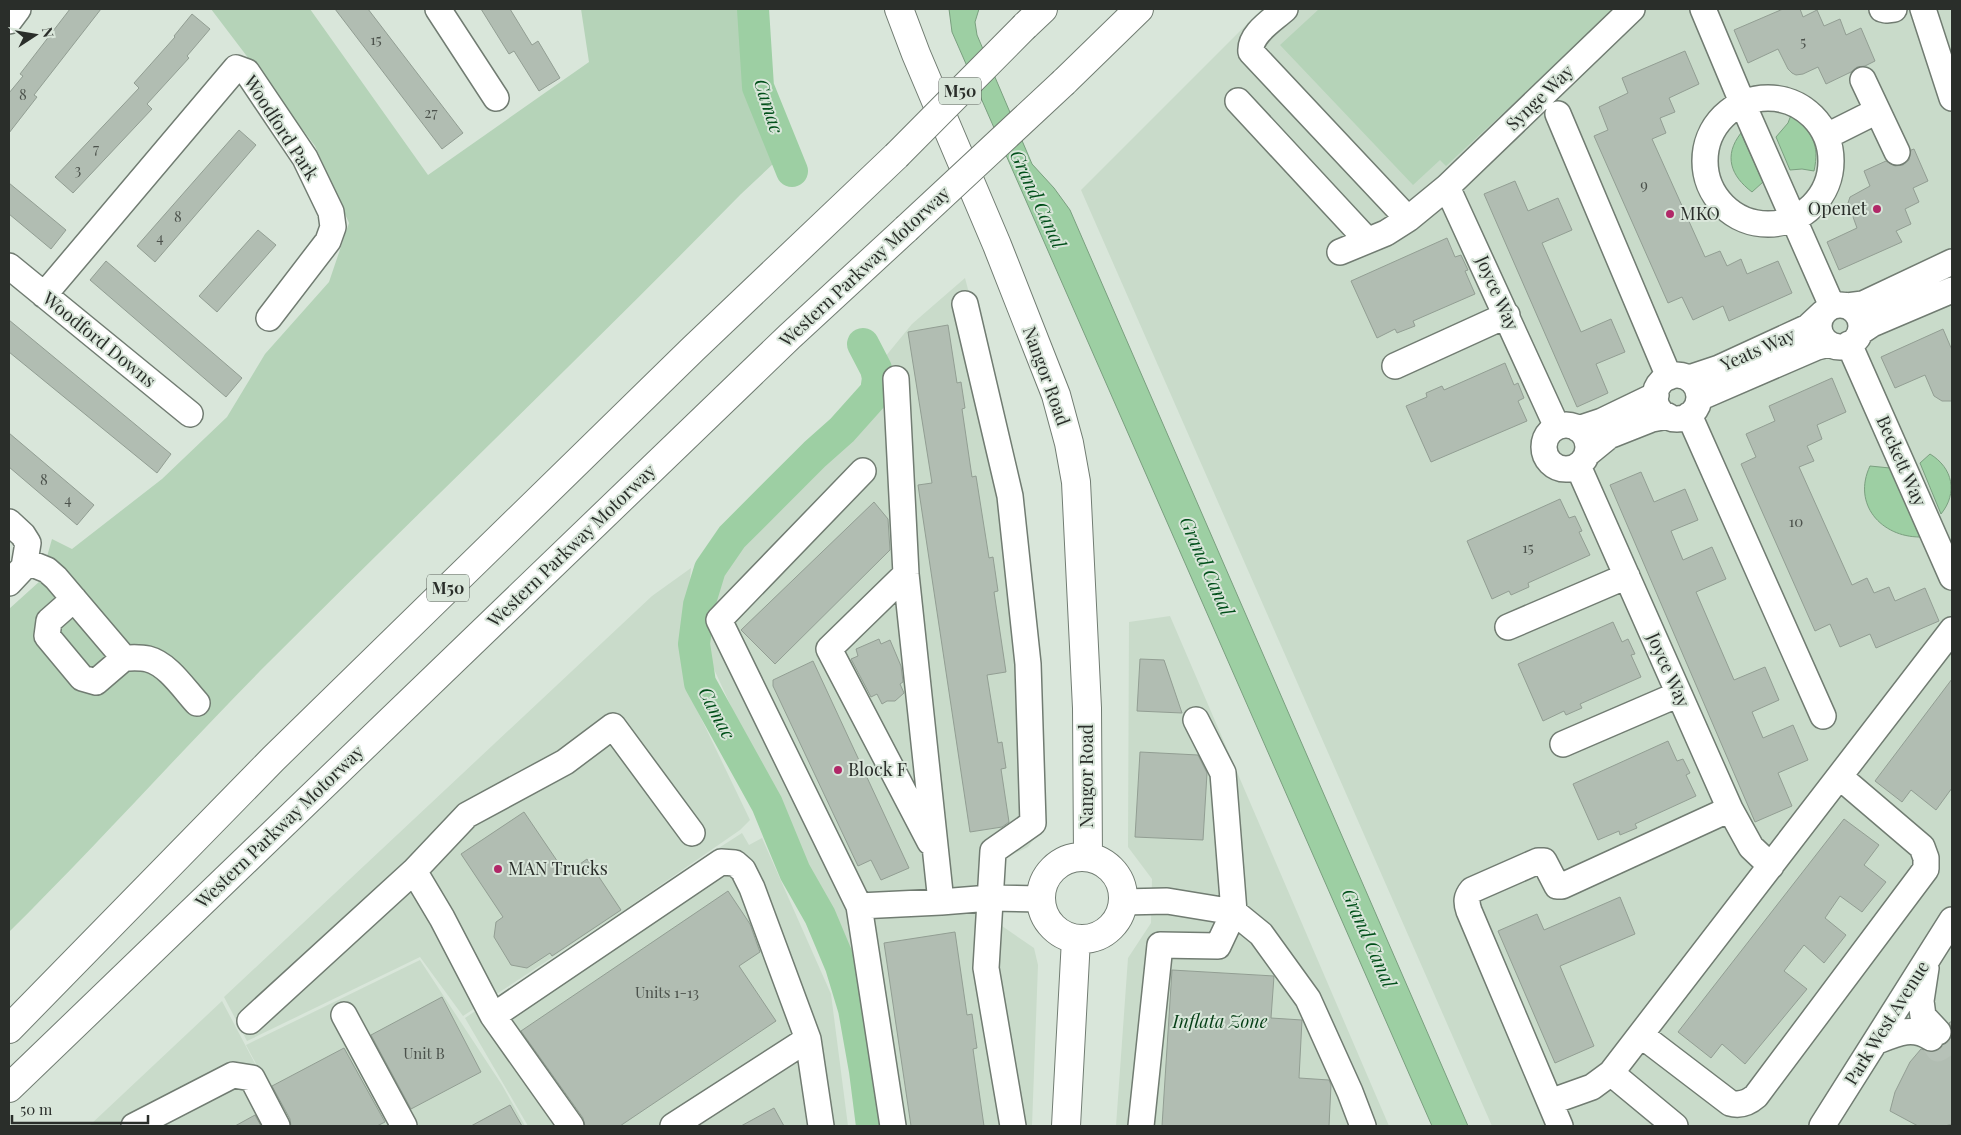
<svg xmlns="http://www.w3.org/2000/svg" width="1961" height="1135" font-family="'Playfair Display',serif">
<rect width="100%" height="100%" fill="#d9e6da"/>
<!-- built -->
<path fill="#c9dbca" d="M1262 9H1952V1126H1492L1081 190Z
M965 278 1020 486 1040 654 1045 824 1028 847 1003 859 1002 926 1034 948 1038 965 1032 1126H882L853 973 708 656 711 614 723 566 881 400 888 382 885 357 912 324Z
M691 568 683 657 687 689 750 820 740 830 623 911 463 1016 420 957 247 1041 224 997 652 596Z
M1170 616 1389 1126H1116L1128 958 1151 923 1152 879 1128 847 1129 622Z
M742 833 749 845 762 838 831 994 848 1126H528L465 1018 669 880Z
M420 960 502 1085 525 1126H289L246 1045Z
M222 1001 288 1126H89Z"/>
<!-- green -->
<path fill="#b5d3b8" d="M211 9H310L428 175 589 62 581 9H749L750 65 754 89 785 169 774 163 741 194C585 353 424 507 266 665 179 753 97 845 9 932V609L40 581 52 539 72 549 162 479 227 417 265 354 329 282 349 223 315 146Z
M1319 9H1616L1446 166 1440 160 1413 185 1280 45Z"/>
<!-- water -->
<path fill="#9dcfa3" stroke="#7a9f7f" d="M949 9H979L975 22 977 35 1032 164 1054 188 1070 210 1468 1126H1432L952 32Z
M1791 115C1812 132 1820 144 1814 171L1802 169 1790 170 1776 137 1788 123Z
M1741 133 1763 182 1752 192C1731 176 1723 156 1741 133Z
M1930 454C1953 468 1958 493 1941 514L1920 463Z
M1870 466 1890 468 1920 537C1881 537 1852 504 1870 466Z"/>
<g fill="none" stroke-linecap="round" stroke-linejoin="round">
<!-- river -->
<path stroke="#9dcfa3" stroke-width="32" d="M753 9 758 87 792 171
M863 344 876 369 878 378 876 392 842 430 815 454 732 537 710 569 699 605 694 644 700 683 767 804 795 872 820 916 841 966 854 1009 865 1071 872 1126"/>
</g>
<!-- building -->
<path fill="#b1bdb2" stroke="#929e93" d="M70 9H101L34 95 37 97 9 133V93L23 76 20 74Z
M335 9H368L463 133 442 149Z
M481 9H510L532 45 538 41 560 78 539 91 514 51 509 54Z
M1783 9H1800L1803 17 1817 10 1824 26 1840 19 1846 35 1861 28 1875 61 1865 66 1857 67 1851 72 1826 84 1818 67 1803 74 1796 75 1792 73 1788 69 1778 49 1748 63 1734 30Z
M192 14 210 29 187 56 189 58 147 104 152 109 73 193 55 177 139 88 134 83 175 37 174 36Z
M1685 51 1699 84 1669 98 1675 112 1660 118 1666 133 1652 139 1705 257 1720 251 1727 266 1741 259 1747 274 1778 261 1792 293 1729 321 1723 306 1693 320 1682 297 1668 303 1594 136 1608 130 1599 107 1628 93 1622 78Z
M239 130 256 145 155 262 137 246Z
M1914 149 1928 181 1913 188 1919 202 1905 209 1911 224 1896 231 1902 242 1839 270 1827 242 1857 228 1848 203 1850 197 1870 186 1864 171 1886 161 1895 166 1903 165 1909 160 1911 150Z
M1515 181 1528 211 1558 198 1572 230 1542 243 1581 332 1611 319 1625 352 1596 364 1608 393 1577 407 1484 194Z
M9 183 66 230 51 249 9 214Z
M258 230 276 245 217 312 199 296Z
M1447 238 1455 257 1461 255 1468 270 1465 271 1475 294 1413 321 1415 326 1397 333 1395 329 1377 338 1351 281Z
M106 261 242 378 226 397 90 280Z
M9 320 171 454 157 473 9 352Z
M948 325 957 383 961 382 965 408 962 409 972 477 976 476 989 558 993 557 998 591 994 592 1006 672 987 675 998 743 1002 742 1006 768 1001 769 1009 822 1002 827 970 832 918 485 932 483 908 332Z
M1943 329 1952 350V401H1942L1934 396 1925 375 1895 388 1881 357Z
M1505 363 1514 385 1518 383 1524 398 1518 401 1527 421 1431 462 1406 406 1427 397 1426 393 1442 386 1444 390Z
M1832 378 1846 412 1817 425 1822 439 1807 446 1814 461 1799 467 1852 585 1867 578 1874 593 1889 587 1895 601 1925 588 1939 621 1876 648 1870 634 1840 647 1830 624 1815 631 1741 464 1756 457 1746 434 1775 421 1769 406Z
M9 433 94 505 77 525 9 467Z
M1641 472 1654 502 1685 489 1698 520 1671 531 1683 560 1712 547 1726 579 1696 592 1734 680 1765 667 1779 700 1752 712 1763 738 1793 725 1808 760 1778 773 1792 806 1755 822 1610 485Z
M1560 499 1569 518 1575 516 1582 531 1579 532 1590 555 1528 583 1529 587 1511 595 1509 591 1492 599 1467 541Z
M874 502 888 519 890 550 775 664 741 630Z
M1613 622 1622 642 1628 639 1635 654 1631 655 1641 677 1580 704 1582 708 1566 715 1564 711 1543 721 1518 664Z
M879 639 881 644 890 640 901 666 903 682 900 684 904 693 895 701H887L882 704 877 694 871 697 851 659 858 656 856 649Z
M1140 659 1164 660 1182 713 1137 711Z
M813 661 909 868 881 880 871 860 858 866 773 686V680Z
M1952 679V788L1936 810 1911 790 1902 802 1875 781Z
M1668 741 1677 761 1683 759 1690 773 1686 775 1696 796 1635 824 1637 828 1620 835 1619 831 1598 840 1573 784Z
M1140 752 1198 755 1207 773 1203 840 1135 837Z
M524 812 566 874 587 859 621 910 552 956 550 953 527 968 511 965 494 937 496 922 503 917 461 854Z
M1844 819 1879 845 1864 865 1886 882 1862 912 1840 896 1825 918 1846 935 1824 963 1804 945 1784 971 1807 989 1745 1064 1722 1044 1711 1058 1678 1032Z
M728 891 750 924 760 952 739 966 776 1021 620 1126H585L583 1118 521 1031Z
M1620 897 1635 934 1560 966 1594 1046 1555 1063 1498 931 1537 914 1544 930Z
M955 932 967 1015 972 1014 977 1048 973 1049 984 1126H911L884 943Z
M1172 970 1274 976 1271 1018 1302 1020 1299 1078 1329 1080 1331 1085 1329 1126H1162Z
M442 997 481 1072 411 1109 371 1035Z
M1952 1021V1124L1945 1126H1918L1890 1111 1895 1092 1910 1062 1921 1049 1932 1052 1939 1050 1948 1042 1952 1036V1029L1949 1023Z
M344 1048 385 1122 377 1126H291L290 1119 272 1086Z
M510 1105 522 1126H471Z
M774 1108 784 1126H741Z
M255 1115 261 1126H235Z"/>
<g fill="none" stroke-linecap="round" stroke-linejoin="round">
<!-- minor-tunnel -->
<path stroke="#b6c1b7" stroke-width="25" stroke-dasharray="25 12" stroke-linecap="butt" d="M1931 1038 1938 1049 1947 1043 1938 1032"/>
<defs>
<path id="minor" d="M438 9 496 98
M1285 9C1273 20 1249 34 1251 52L1408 219 1447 187 1632 9
M1703 9 1742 102 1832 306
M1882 9 1886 10 1894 9
M1923 9 1952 98
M9 21 18 9
M1863 80 1897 152
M1705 161a63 63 0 1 1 126 0a63 63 0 1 1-126 0Z
M1238 101 1367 240
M1558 114 1669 377
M1827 136 1877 111
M1447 187 1557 427
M1340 252 1386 233 1408 219
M9 266 190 414
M44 295 236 68 247 72 305 158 331 212 333 227 328 241 269 318
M965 304 1010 496 1028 664 1033 823 993 851 986 968 1013 1126
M1819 326a21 21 0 1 1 42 0a21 21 0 1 1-42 0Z
M1847 306 1863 304 1952 262
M1860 332 1872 324 1952 290
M1849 344 1952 577
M1395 366 1507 315
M1655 397a22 22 0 1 1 44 0a22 22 0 1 1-44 0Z
M1689 378 1719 368 1808 327 1823 313
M896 379 906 574 941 902
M1699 398 1817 347 1829 344
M1689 415 1823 716
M1544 447a22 22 0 1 1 44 0a22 22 0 1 1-44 0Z
M1578 429 1602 421 1656 395
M1587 454 1609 436 1652 419 1668 416
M1578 466 1730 809 1751 847 1771 866
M863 471 719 620 859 906 893 1126
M9 522 23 535 28 543 24 567 9 583
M25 561 47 570 56 578 124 658 96 682 82 678 47 636 49 621 74 599
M906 574 829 649 930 842
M1508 627 1627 576
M124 658C131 658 140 657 148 659 168 664 184 689 197 703
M1563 744 1679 694
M414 871 467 815 565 762 613 726 692 833
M1123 902 1167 901 1234 912 1261 934 1308 999 1350 1092 1363 1126
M859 906 941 902 990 898 1041 899
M1926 968 1921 1001 1923 1016 1938 1032
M344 1015 404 1126
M493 1016 721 862 735 863 743 870 752 888 808 1039 821 1126
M250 1021 414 871 442 918 493 1016 571 1126
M1641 1035 1730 1103C1740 1106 1748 1103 1756 1096L1926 869V858L1922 847 1840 777
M1875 1042C1895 1034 1912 1025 1931 1038
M1611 1073 1675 1126
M1550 1102 1592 1087 1611 1073 1952 630
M134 1126 233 1075 252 1078 277 1126
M673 1126 808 1039
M1141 1126 1160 945 1218 946 1234 912 1223 773 1196 720
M1560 1126 1469 911C1466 902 1466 897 1472 890L1538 861H1544L1557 886H1562L1730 809
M1822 1126 1952 920"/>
<path id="major" d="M899 9 916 54 997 245 1056 395 1069 443 1076 482 1087 708 1088 857
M1041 898a41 41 0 1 1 82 0a41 41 0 1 1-82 0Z
M1066 1126 1076 939"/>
<path id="highway" d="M1025 26 1043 9
M1064 82 1139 9
M9 1029 273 759 693 349 896 156
M9 1088 789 337 906 229"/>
</defs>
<!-- minor casing -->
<use href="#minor" stroke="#717c72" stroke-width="28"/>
<!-- major casing -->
<use href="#major" stroke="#717c72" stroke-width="30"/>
<!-- highway casing -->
<use href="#highway" stroke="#717c72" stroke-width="30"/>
<!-- minor -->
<use href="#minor" stroke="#fff" stroke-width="25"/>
<!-- major -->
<use href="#major" stroke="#fff" stroke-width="28"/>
<!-- highway -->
<use href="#highway" stroke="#fff" stroke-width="28"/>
<defs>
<path id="highway-bridge" d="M896 156 1025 26
M906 229 1064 82"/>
</defs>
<!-- highway-bridge casing -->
<use href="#highway-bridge" stroke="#717c72" stroke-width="30" stroke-linecap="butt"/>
<!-- highway-bridge -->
<use href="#highway-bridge" stroke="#fff" stroke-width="28"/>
</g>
<!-- markers -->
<g fill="#b12868" stroke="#d9e6da" stroke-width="2">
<circle cx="1877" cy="209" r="5"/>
<circle cx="1670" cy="214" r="5"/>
<circle cx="838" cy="770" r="5"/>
<circle cx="498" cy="869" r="5"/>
</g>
<g text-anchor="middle" stroke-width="4" stroke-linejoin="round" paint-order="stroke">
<!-- number labels -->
<g font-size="15" fill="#4c524c">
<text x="376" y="45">15</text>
<text x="1803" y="47">5</text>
<text x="23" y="100">8</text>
<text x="431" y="118">27</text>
<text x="96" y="154">7</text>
<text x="78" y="175">3</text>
<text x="1644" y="190">9</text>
<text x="178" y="222">8</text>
<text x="160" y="243">4</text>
<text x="44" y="485">8</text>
<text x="68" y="505">4</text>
<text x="1796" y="527">10</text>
<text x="1528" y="553">15</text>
<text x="667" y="998">Units 1-13</text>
<text x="424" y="1059">Unit B</text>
</g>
<!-- shield labels -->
<g fill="#d9e6da" stroke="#5e655f" stroke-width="1">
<rect x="939" y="77.5" width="42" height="27" rx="4"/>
<rect x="427" y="574.5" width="42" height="27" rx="4"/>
</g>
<g font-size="16" font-weight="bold" fill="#2a2e2a">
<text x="960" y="97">M50</text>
<text x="448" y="594">M50</text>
</g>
<!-- street labels -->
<g font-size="18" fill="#2a2e2a" stroke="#d9e6da">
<text transform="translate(1540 98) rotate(-44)" y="6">Synge Way</text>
<text transform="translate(281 128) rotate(57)" y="6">Woodford Park</text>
<text transform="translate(865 267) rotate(-43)" y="6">Western Parkway Motorway</text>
<text transform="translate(1497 293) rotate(66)" y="6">Joyce Way</text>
<text transform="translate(99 340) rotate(39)" y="6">Woodford Downs</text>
<text transform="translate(1758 350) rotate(-24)" y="6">Yeats Way</text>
<text transform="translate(1046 376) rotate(70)" y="6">Nangor Road</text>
<text transform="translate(1901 461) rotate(66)" y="6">Beckett Way</text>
<text transform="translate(572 546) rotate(-44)" y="6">Western Parkway Motorway</text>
<text transform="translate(1668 670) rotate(66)" y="6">Joyce Way</text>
<text transform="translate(1087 776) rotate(-90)" y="6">Nangor Road</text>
<text transform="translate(280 827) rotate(-44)" y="6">Western Parkway Motorway</text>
<text transform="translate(1887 1023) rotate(-58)" y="6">Park West Avenue</text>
</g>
<!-- poi labels -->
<g font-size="18" fill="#2a2e2a" stroke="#d9e6da" text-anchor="start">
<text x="1867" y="215" text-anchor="end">Openet</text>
<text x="1680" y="220">MKO</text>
<text x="848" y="776">Block F</text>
<text x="508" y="875">MAN Trucks</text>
</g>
<!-- park labels -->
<g font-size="18" font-style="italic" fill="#053e15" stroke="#d9e6da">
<text x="1220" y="1028">Inflata Zone</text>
</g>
<!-- water labels -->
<g font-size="19" font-style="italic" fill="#004f19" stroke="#d9e6da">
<text transform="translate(769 106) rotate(72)" y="7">Camac</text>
<text transform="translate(1038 199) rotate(65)" y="7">Grand Canal</text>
<text transform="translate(1207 566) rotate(66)" y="7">Grand Canal</text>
<text transform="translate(717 713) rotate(62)" y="7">Camac</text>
<text transform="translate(1369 938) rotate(66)" y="7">Grand Canal</text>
</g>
</g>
<!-- border -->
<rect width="1961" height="1135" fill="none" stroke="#2a2e2a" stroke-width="20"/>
<!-- north arrow -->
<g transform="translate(35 35) rotate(78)" stroke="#d9e6da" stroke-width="4" paint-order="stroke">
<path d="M0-4L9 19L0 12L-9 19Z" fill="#2a2e2a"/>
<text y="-8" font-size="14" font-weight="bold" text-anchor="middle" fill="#2a2e2a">N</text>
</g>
<!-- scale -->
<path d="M12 1115v8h136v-8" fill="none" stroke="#2a2e2a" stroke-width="2.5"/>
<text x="20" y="1115" font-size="15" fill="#2a2e2a" stroke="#d9e6da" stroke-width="4" paint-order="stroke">50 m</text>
</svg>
